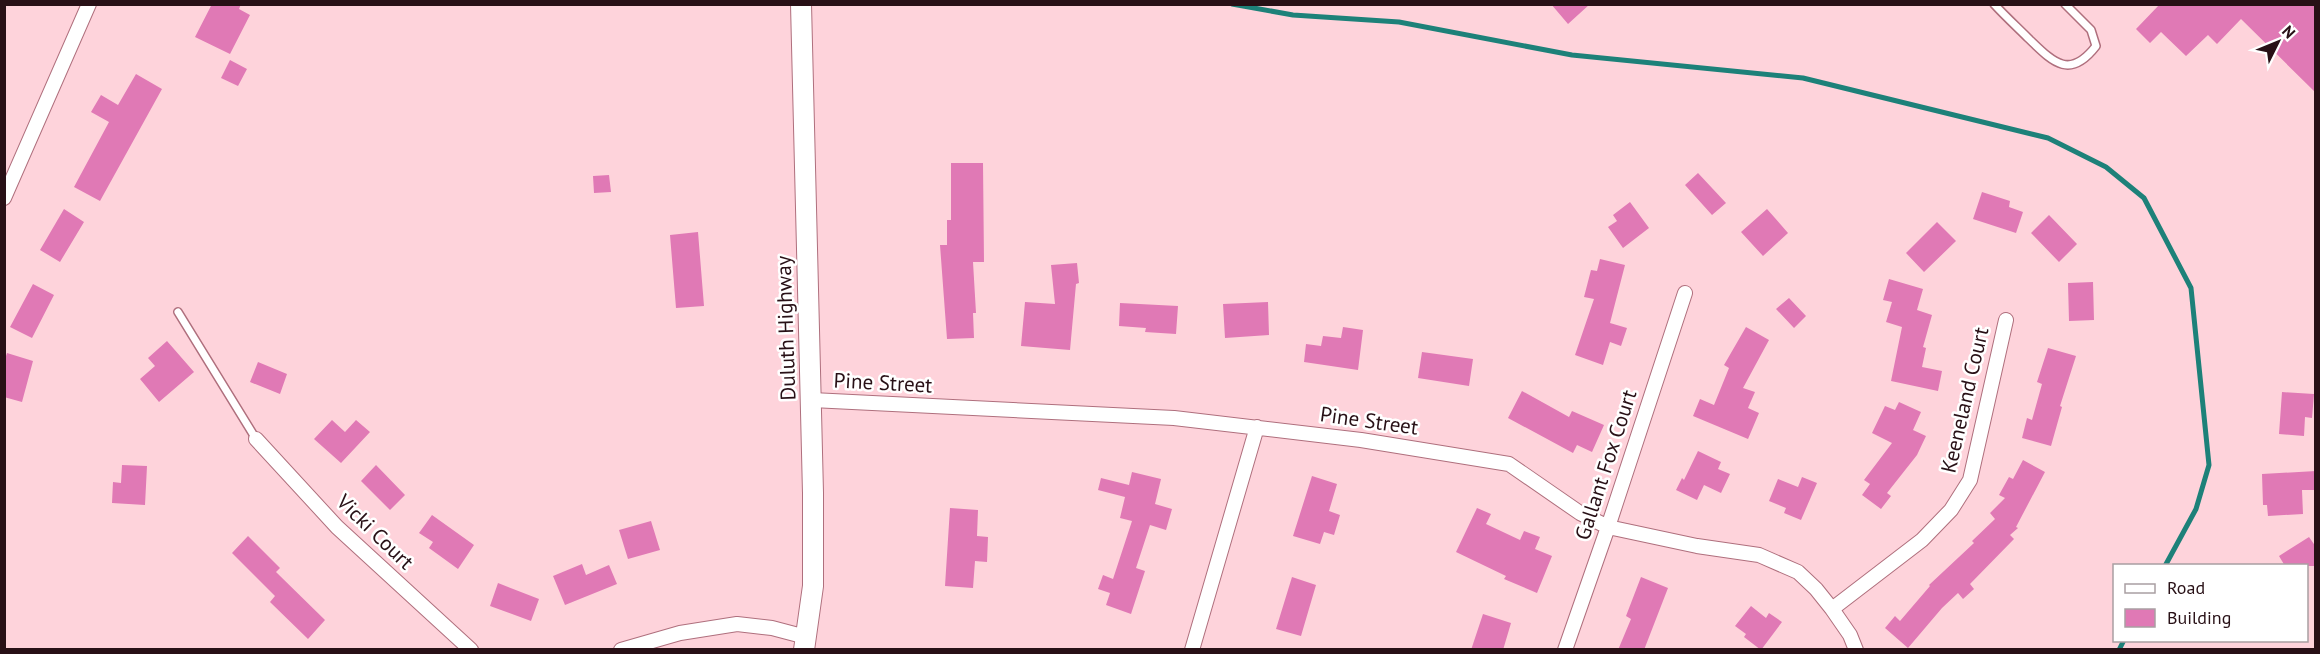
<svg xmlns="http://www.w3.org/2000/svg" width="2320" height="654" font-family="'PT Sans',sans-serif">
<rect width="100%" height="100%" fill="#fed3db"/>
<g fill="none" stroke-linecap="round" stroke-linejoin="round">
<!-- stream -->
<path stroke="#1d8179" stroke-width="5" d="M1232 4 1293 15 1399 22 1572 55 1803 78 2048 138 2106 167 2144 198 2191 288 2209 465 2196 509 2165 566
M2119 650 2124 640"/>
</g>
<!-- building -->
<path fill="#e079b5" d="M212 4H241L239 9 250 15 230 54 195 37Z
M1551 4H1590L1568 24Z
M2160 4H2316V93L2241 19 2217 44 2208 35 2186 56 2161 32 2150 43 2136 29Z
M230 60 247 69 238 86 221 78Z
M136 74 162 89 100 201 74 187 109 122 91 112 101 95 118 105Z
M951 163H983L984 262H973L976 313H973L974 338 947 339 940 245H947V220H951Z
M1698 173 1726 203 1712 215 1685 185Z
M609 175 611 192 594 193 593 176Z
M1982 192 2010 201 2009 207 2023 212 2016 233 1973 219Z
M1630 202 1649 228 1623 248 1608 227 1617 221 1613 215Z
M64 209 84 222 60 262 40 250Z
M1767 209 1788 233 1763 256 1741 232Z
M2049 215 2077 244 2059 262 2031 233Z
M1937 222 1956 241 1924 272 1906 253Z
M698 232 704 306 676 308 670 235Z
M1600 259 1625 265 1610 323 1627 328 1621 346 1610 342 1603 365 1575 355 1594 299 1584 297 1591 270 1597 271Z
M1077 263 1079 283 1076 284 1070 350 1021 346 1025 302 1055 304 1051 265Z
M1889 279 1923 289 1917 310 1932 315 1923 347 1926 348 1922 367 1942 371 1938 391 1891 381 1902 327 1886 322 1892 302 1883 300Z
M2093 282 2094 320 2069 321 2068 283Z
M33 284 54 295 32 338 10 327Z
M1789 298 1806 316 1794 328 1776 309Z
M1268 302 1269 335 1225 338 1223 304Z
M1120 303 1178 306 1176 334 1145 332 1146 328 1119 326Z
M1343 327 1363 330 1358 370 1304 362 1306 344 1321 346 1323 336 1341 338Z
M1746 327 1769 340 1743 388 1755 392 1748 408 1759 413 1748 439 1693 416 1700 399 1714 405 1729 368 1724 365Z
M167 341 194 372 159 402 140 379 155 366 148 358Z
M2048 348 2076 356 2060 406 2062 407 2051 446 2022 438 2027 418 2032 420 2042 384 2037 382Z
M1422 352 1473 359 1469 386 1418 378Z
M7 353 33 361 22 402 4 397V362Z
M258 362 287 374 280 394 250 382Z
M1522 391 1569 417 1572 411 1604 425 1592 452 1577 445 1573 453 1508 418Z
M2282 392 2314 394 2312 418 2305 417 2304 436 2279 434Z
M1899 402 1921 412 1913 430 1926 436 1917 455 1887 493 1891 496 1881 509 1862 495 1870 484 1864 480 1892 443 1872 433 1885 406 1895 410Z
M332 420 345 432 356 420 370 432 341 463 314 439Z
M1698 451 1721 462 1718 469 1730 474 1721 493 1704 485 1697 500 1676 490 1682 478 1684 480Z
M2023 460 2045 472 2016 527 2018 528 2010 535 2014 539 1970 584 1974 589 1963 599 1958 593 1942 608 1908 648 1885 628 1895 616 1900 621 1930 586 1929 585 1974 543 1972 541 1995 519 1990 513 2005 498 1999 495 2009 477 2013 479Z
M122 465 147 466 145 505 112 503 113 482 121 483Z
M376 465 405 495 390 510 361 481Z
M2316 471V490H2302L2303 514 2268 516 2267 505H2263L2262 474Z
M1132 472 1161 479 1155 504 1172 509 1166 530 1150 525 1136 568 1145 571 1131 614 1106 605 1110 593 1098 589 1103 575 1113 579 1132 521 1120 518 1125 497 1098 490 1101 478 1129 485Z
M1312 476 1337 484 1329 511 1340 515 1334 535 1324 532 1320 544 1293 536Z
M1802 477 1817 483 1801 520 1784 513 1786 508 1769 501 1778 479 1798 487Z
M950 508 978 510 977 536 988 537 987 562 975 561 973 588 945 586Z
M1477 508 1491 514 1486 524 1520 540 1524 531 1540 537 1535 549 1552 556 1537 593 1504 579 1506 576 1456 552Z
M432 515 474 545 458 569 429 548 433 542 419 533Z
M651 521 660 550 628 559 619 530Z
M248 536 280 568 276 572 325 620 308 639 270 602 275 596 232 553Z
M2309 537 2316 547V566H2285L2279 556Z
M582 564 586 575 609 565 617 584 565 605 553 576Z
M1292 577 1316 585 1301 636 1276 629Z
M1641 577 1668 588 1644 650H1618L1631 619 1626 616Z
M498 583 539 599 531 621 490 606Z
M1751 606 1766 618 1769 613 1782 622 1761 650 1744 637 1746 634 1735 626Z
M1483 614 1511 623 1503 650H1471Z"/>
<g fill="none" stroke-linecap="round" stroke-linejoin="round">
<defs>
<path id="service" d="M1994 4C2005 16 2017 27 2028 38 2052 61 2069 81 2096 46L2091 30 2065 4
M178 312 256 439"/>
<path id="minor" d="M4 198 89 4
M812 400 1174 418 1361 440 1509 464 1580 513 1608 527 1697 546 1759 555 1798 572 1816 589 1832 609 1850 635 1856 650
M256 439 337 527 471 650
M1832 609 1922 540 1951 510 1970 480 2006 320
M621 650 680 633 737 624 772 628 806 637
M1192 650 1257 427
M1565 650 1608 527 1685 293"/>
<path id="secondary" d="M801 4 813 493V586L804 650"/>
</defs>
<!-- service casing -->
<use href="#service" stroke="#af6f7d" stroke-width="10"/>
<!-- minor casing -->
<use href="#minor" stroke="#af6f7d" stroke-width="16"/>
<!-- secondary casing -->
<use href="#secondary" stroke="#af6f7d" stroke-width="22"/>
<!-- service -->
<use href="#service" stroke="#fff" stroke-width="7"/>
<!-- minor -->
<use href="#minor" stroke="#fff" stroke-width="14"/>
<!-- secondary -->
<use href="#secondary" stroke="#fff" stroke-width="20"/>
</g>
<g text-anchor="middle" stroke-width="5" stroke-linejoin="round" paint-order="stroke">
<!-- street labels -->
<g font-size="21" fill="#281016" stroke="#fff">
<text transform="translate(786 328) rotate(-92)" y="7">Duluth Highway</text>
<text transform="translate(883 383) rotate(3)" y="7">Pine Street</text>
<text transform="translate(1965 400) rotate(-77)" y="7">Keeneland Court</text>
<text transform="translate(1369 421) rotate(8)" y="7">Pine Street</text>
<text transform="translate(1606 465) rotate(-72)" y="7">Gallant Fox Court</text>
<text transform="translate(375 532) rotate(44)" y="7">Vicki Court</text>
</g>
</g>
<!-- border -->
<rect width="2320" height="654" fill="none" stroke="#281016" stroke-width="12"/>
<!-- legend -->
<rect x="2113" y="564" width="195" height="78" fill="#ffffff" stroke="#a99fa2" stroke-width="1.5"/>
<rect x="2125" y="584" width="30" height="9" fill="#ffffff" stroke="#a99fa2" stroke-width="1.5"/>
<text x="2167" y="594" font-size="18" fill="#281016">Road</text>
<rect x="2125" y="609" width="30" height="18" fill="#e079b5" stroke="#a99fa2" stroke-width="1.5"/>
<text x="2167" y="624" font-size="18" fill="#281016">Building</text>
<!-- north arrow -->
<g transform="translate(2278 42) rotate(47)" stroke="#ffffff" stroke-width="4.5" paint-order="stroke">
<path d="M0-4.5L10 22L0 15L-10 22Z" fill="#281016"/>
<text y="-9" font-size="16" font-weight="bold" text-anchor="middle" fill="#281016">N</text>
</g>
</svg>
